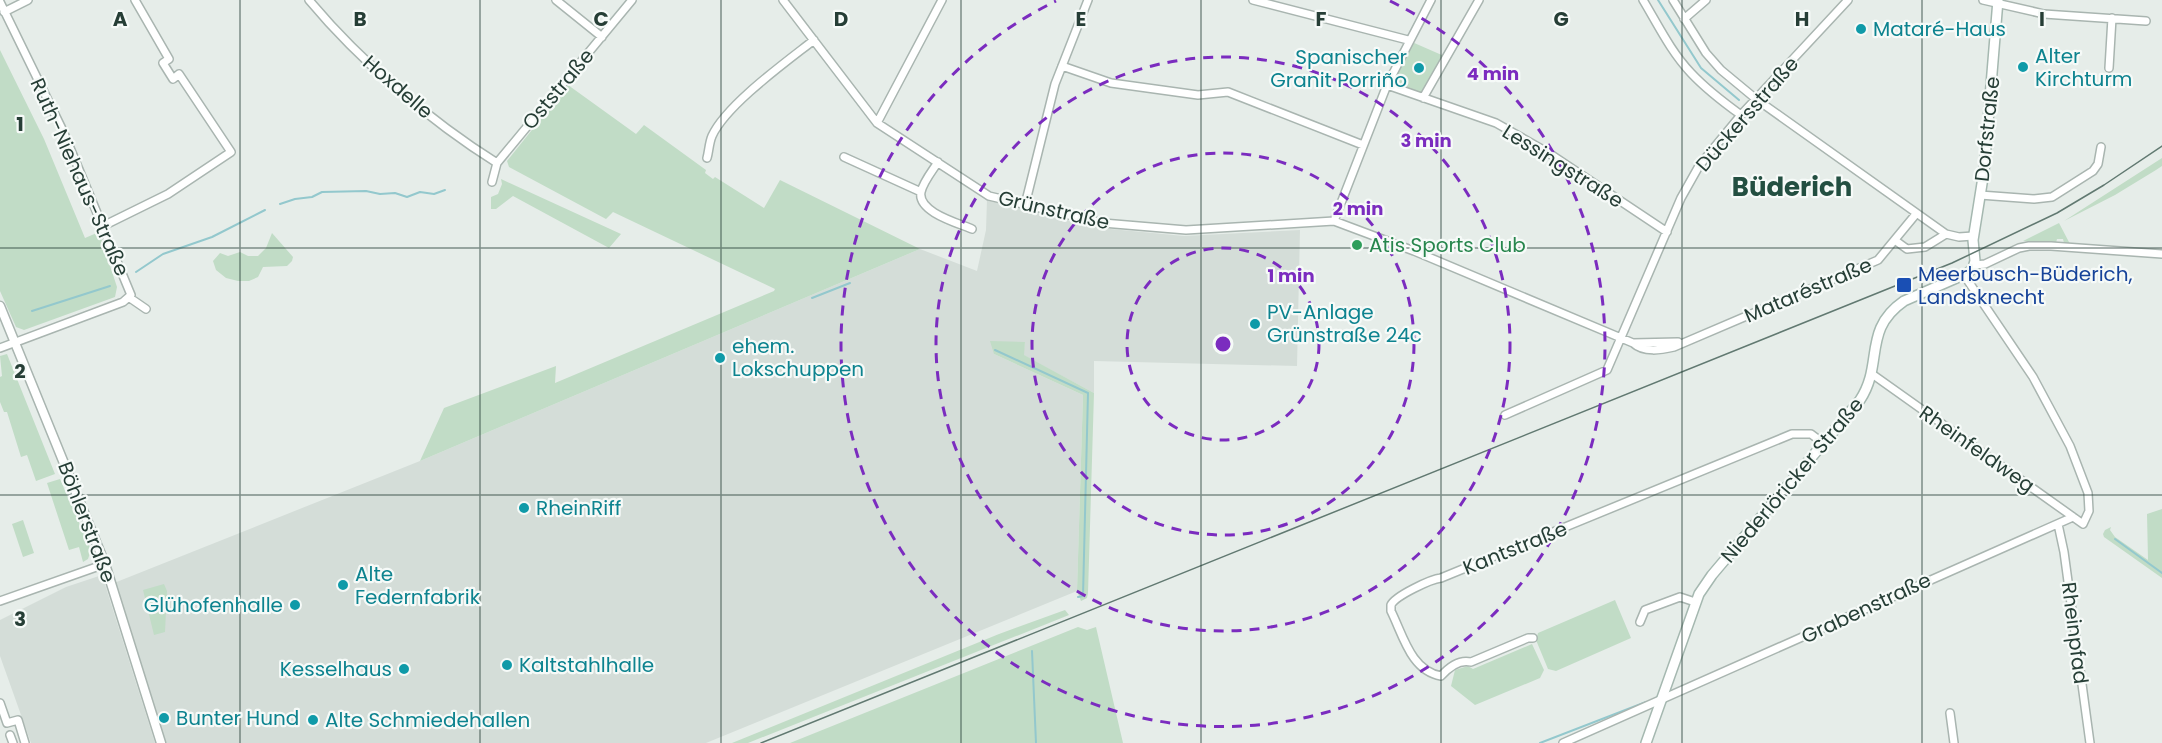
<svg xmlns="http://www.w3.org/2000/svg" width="2162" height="743" font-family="Poppins,sans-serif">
<rect width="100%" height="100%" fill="#e6ede9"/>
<!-- built -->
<path fill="#d4ddd8" d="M987 200 1100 228 1184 236 1300 230 1297 366 1094 361V393L1023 355 1025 342 994 354 1083 395 1077 591 706 743H165L114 583 420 461 920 249 977 271 986 230Z
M102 575 155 743H31L0 656V620L66 587Z"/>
<!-- green -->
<path fill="#c1dcc6" d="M1412 42 1444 56 1422 94 1392 83Z
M0 50 44 139 85 238 99 232 117 287 115 297 24 330 16 327 0 291Z
M568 85 636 134 644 125 706 170 705 173 713 179 715 177 764 208 780 180 920 249 420 461 444 408 556 366 555 383 774 291 775 289 613 212 606 219 509 167 507 161Z
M2162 158V166L2156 170 2115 195 2064 221Z
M501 179 621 234 609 248 513 196 496 209H491V197L498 194 502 184Z
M2059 223 2070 244 2064 243 2063 239H2057L2056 243 2023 241Z
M272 233 293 257 292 261 287 266 263 267 258 277 249 281H238L226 278 216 270 213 261 220 253 228 256 240 252 248 256H258L266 248Z
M990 341 1025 342 1024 355 1094 393 1088 593 1087 598 1081 601 1077 591 1083 395 994 354Z
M7 354 55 474 36 481 27 455 21 457 7 412H4L0 402V377L2 376 0 356Z
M60 479 91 550 88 559 83 562 79 547 69 550 47 483Z
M2162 509V578L2104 537 2103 534 2105 530 2111 527 2110 530 2115 537 2148 560 2147 514Z
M23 520 34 553 23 557 12 524Z
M164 584 167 591 165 632 154 635 143 590Z
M1615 600 1631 638 1556 671 1548 669 1536 640 1538 633Z
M1065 610 1069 615 748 743H732L999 634Z
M1078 627 1087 630 1096 627 1123 743H790Z
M1532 644 1544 670 1540 678 1475 705 1451 686 1455 670 1468 666 1473 669Z"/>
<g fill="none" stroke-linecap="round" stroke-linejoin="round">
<!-- stream -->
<path stroke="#93c8cd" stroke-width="2" d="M1658 0 1701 68 1739 100
M280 204 295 199 312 197 322 192 366 191 380 194 395 193 407 197 420 192 434 194 445 190
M136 272 163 254 212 237 265 210
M812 298 850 283
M32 311 110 286
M995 350 1088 393 1083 596 1078 597
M2115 539 2162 573
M1032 651 1036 743
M1540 743 1646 702"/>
<defs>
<path id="minor" d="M309 0C360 61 430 121 497 163
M556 0 602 37
M783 0 877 123 989 196 1103 223 1186 230 1334 221 1414 251 1633 343C1644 353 1661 350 1674 347L1878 260 1916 214
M1253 0 1408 40
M1643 0C1658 25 1671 52 1691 73 1706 89 1723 102 1741 115
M1673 0 1706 53 1721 70 1756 99 1946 234 1959 237 1973 236
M1983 0 2044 14 2146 21
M0 2 63 131 131 295 123 302 0 348
M4 12 28 0
M1684 19 1706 0
M1062 66 1111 83 1198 95 1228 92 1363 145
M2109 68 2112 18
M1387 85 1496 123 1547 152 1667 232
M1423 98 1479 0
M877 123 942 0
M844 157 921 192
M707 158C709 151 709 143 712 136 726 105 786 62 814 40
M938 162C933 170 923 182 921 192 917 212 958 223 972 229
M492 182 497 163 632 0
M1980 195 2034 199 2052 197 2093 171 2098 164 2101 147
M1025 205 1055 84 1088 0
M1334 221 1387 85 1431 0
M103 226 168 194 231 152 179 74 173 79 163 63 169 59 135 0
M1896 241 1907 249 1925 247 1946 234
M1975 265 1985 264 2019 248 2029 246H2051L2162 254
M130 298 146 309
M1633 343 1678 342
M1872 374 2083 524 2089 511 2088 493 2070 446 2033 377 1964 275
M1505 415 1607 370 1681 198 1699 166 1741 115 1848 0
M2058 524 2064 552 2090 743
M0 601 105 564
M1640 622 1645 610 1680 597 1695 602
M1533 638H1528L1471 662C1459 659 1449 667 1441 676 1411 671 1403 635 1391 611V605C1395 596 1431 579 1441 578L1792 434H1811L1823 443
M0 703 7 723 18 720 25 743
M1950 713 1954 743
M10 735 13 743
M1563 743 2073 517"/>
<path id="tertiary" d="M0 306 105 564 161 743"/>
<path id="secondary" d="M1646 743 1699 594 1712 575 1860 400C1884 364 1862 330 1904 301L1968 273 1973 268 1975 261 1973 240 1984 171 1998 0"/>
</defs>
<!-- minor casing -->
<use href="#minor" stroke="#a9b5b0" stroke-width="10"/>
<!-- tertiary casing -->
<use href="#tertiary" stroke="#a9b5b0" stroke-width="11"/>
<!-- secondary casing -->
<use href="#secondary" stroke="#a5b8b0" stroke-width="12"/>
<!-- minor -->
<use href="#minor" stroke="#fff" stroke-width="7"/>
<!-- tertiary -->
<use href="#tertiary" stroke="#fff" stroke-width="8"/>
<!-- secondary -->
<use href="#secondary" stroke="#fff" stroke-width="9"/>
<!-- tram -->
<path stroke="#617971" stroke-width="1.5" d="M761 743 1952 263 2057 213 2104 185 2162 146"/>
</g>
<!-- grid -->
<path fill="none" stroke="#263e36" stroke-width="1.5" stroke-opacity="0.55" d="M240 0V743M480 0V743M721 0V743M961 0V743M1201 0V743M1441 0V743M1682 0V743M1922 0V743M0 248H2162M0 495H2162"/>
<!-- distance rings -->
<g fill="none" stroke="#7b2cbf" stroke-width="3" stroke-dasharray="10 8">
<circle cx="1223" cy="344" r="96"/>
<circle cx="1223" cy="344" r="191"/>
<circle cx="1223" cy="344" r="287"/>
<path d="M1390 1A382 382 0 1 1 1056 1"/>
</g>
<!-- markers -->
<g fill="#0f9aa8" stroke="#f6faf8" stroke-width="2">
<circle cx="1861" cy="29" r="6"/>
<circle cx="2023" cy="67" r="6"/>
<circle cx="1419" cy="68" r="6"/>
<circle cx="1255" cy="324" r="6"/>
<circle cx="720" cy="358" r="6"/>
<circle cx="524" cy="508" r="6"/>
<circle cx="343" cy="585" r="6"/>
<circle cx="295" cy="605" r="6"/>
<circle cx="507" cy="665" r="6"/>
<circle cx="404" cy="669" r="6"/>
<circle cx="164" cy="718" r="6"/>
<circle cx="313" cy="720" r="6"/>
</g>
<circle fill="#2e9e5b" stroke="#f6faf8" stroke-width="2" cx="1357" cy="245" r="6"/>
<rect fill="#1a4fb4" stroke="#f6faf8" stroke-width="2" x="1896" y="277" width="16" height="16" rx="3"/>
<g text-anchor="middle" stroke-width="4.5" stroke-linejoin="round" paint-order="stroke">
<!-- culture labels -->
<g font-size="20" fill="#0d838f" stroke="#f6faf8" text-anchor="start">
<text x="1873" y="36">Mataré-Haus</text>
<text x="2035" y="63">Alter<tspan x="2035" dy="23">Kirchturm</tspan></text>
<text x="1407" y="64" text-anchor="end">Spanischer<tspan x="1407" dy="23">Granit Porriño</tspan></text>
<text x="1267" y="319">PV-Anlage<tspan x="1267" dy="23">Grünstraße 24c</tspan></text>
<text x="732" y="353">ehem.<tspan x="732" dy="23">Lokschuppen</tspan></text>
<text x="536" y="515">RheinRiff</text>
<text x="355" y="581">Alte<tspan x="355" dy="23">Federnfabrik</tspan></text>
<text x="283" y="612" text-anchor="end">Glühofenhalle</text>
<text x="519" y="672">Kaltstahlhalle</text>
<text x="392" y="676" text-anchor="end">Kesselhaus</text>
<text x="176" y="725">Bunter Hund</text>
<text x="325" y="727">Alte Schmiedehallen</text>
</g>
<!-- street labels -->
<g font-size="20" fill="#263e36" stroke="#f6faf8">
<text transform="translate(398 87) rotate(41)" y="7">Hoxdelle</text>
<text transform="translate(558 89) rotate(-50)" y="7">Oststraße</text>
<text transform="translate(1747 114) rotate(-49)" y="7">Dückersstraße</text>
<text transform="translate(1987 129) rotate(-84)" y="7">Dorfstraße</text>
<text transform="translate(1563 166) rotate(32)" y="7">Lessingstraße</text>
<text transform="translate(80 177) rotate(66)" y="7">Ruth-Niehaus-Straße</text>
<text transform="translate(1054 210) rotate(13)" y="7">Grünstraße</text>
<text transform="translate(1808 290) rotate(-23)" y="7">Mataréstraße</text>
<text transform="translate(1977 449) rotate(35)" y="7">Rheinfeldweg</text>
<text transform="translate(1792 480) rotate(-50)" y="7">Niederlöricker Straße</text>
<text transform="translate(87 522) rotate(69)" y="7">Böhlerstraße</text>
<text transform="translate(1515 548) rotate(-22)" y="7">Kantstraße</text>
<text transform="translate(1866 608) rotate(-25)" y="7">Grabenstraße</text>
<text transform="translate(2075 633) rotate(83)" y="7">Rheinpfad</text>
</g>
<!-- leisure labels -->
<g font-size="20" fill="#27864d" stroke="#f6faf8" text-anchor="start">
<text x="1369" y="252">Atis Sports Club</text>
</g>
<!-- transit labels -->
<g font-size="20" fill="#164399" stroke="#f6faf8" text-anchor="start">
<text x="1918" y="281">Meerbusch-Büderich,<tspan x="1918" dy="23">Landsknecht</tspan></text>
</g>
<!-- district labels -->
<g font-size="26" font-weight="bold" fill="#234f41" stroke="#f6faf8">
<text x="1792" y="196">Büderich</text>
</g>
</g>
<g font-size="20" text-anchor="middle" font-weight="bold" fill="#263e36" stroke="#f6faf8" stroke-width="4.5" stroke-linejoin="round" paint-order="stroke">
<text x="120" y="26">A</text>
<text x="360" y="26">B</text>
<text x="601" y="26">C</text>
<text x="841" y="26">D</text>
<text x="1081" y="26">E</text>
<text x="1321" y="26">F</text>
<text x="1561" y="26">G</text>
<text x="1802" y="26">H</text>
<text x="2042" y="26">I</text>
<text x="20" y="131">1</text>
<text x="20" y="378">2</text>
<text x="20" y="626">3</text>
</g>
<circle cx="1223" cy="344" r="9" fill="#7b2cbf" stroke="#f6faf8" stroke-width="3"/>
<g font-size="18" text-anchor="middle" font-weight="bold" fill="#7b2cbf" stroke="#f6faf8" stroke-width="4.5" stroke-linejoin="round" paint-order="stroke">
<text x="1493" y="80">4 min</text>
<text x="1426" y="147">3 min</text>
<text x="1358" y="215">2 min</text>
<text x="1291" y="282">1 min</text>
</g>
</svg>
